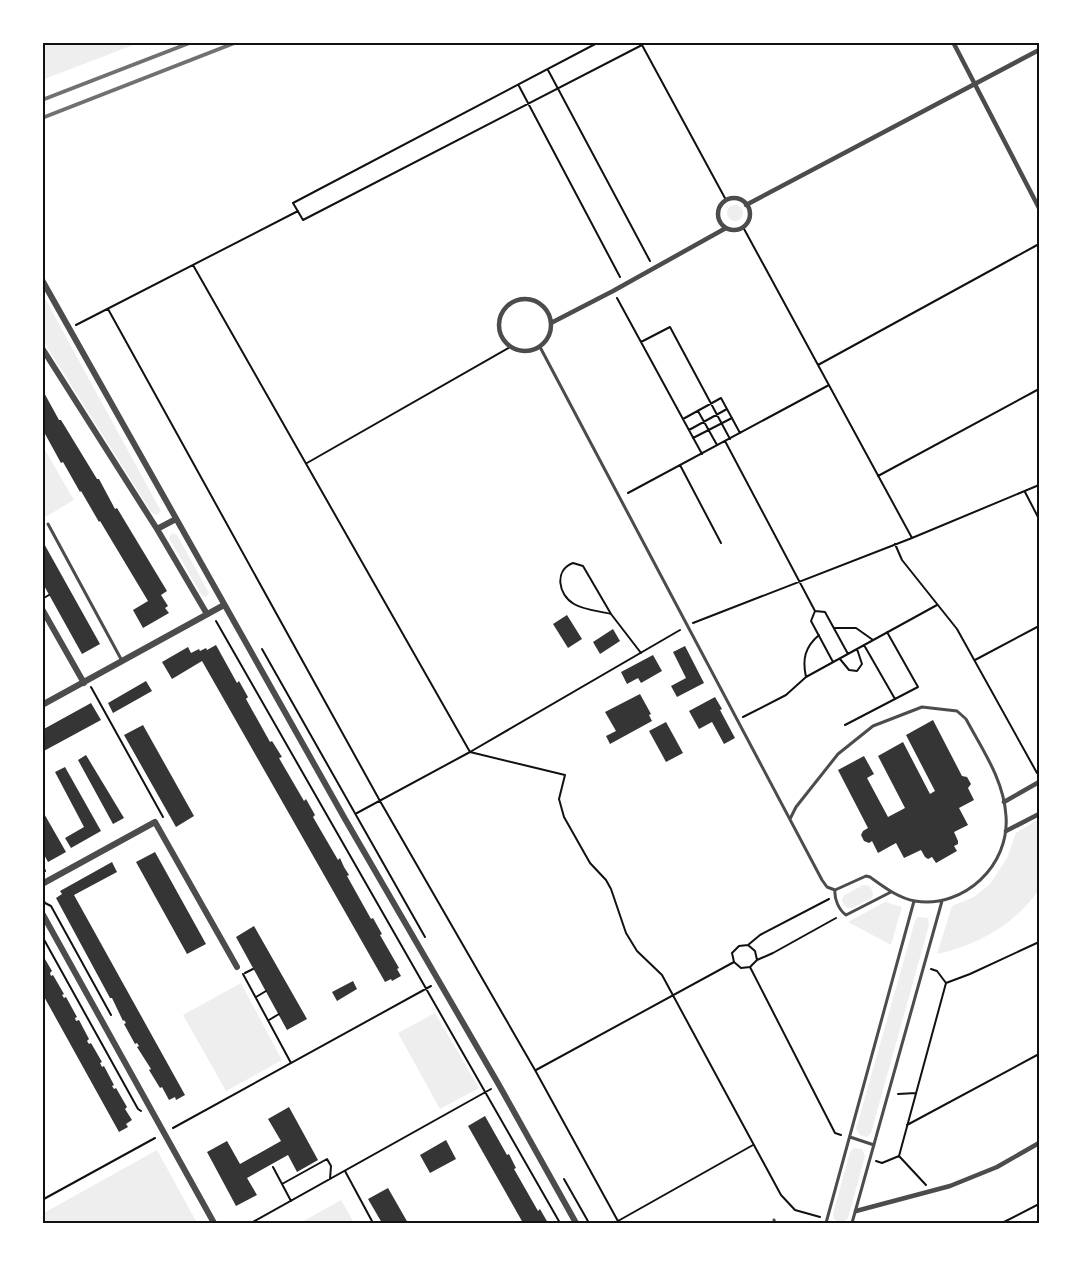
<svg xmlns="http://www.w3.org/2000/svg" width="1081" height="1265" font-family="'Fira Sans Condensed',sans-serif">
<rect width="100%" height="100%" fill="#fff"/>
<!-- green -->
<path fill="#eee" d="M46 42H141L42 80V47Z
M727 213a8 8 0 1 1 16 0a8 8 0 1 1-16 0Z
M42 293 161 511 156 515 152 513 42 339Z
M42 445 74 500 42 519Z
M172 533 177 535 209 593 206 597 202 596 169 538Z
M1039 819V890C1014 925 978 945 937 954L952 906 974 897 990 884 1007 858 1016 833Z
M863 885 870 886 873 893 872 898 852 908H847L842 901 843 896Z
M885 902 902 907 891 945 848 922Z
M918 917 928 918 929 925 871 1133 867 1137 860 1135 856 1129 915 921Z
M241 983 282 1060 226 1091 183 1015Z
M435 1013 479 1088 440 1109 398 1033Z
M854 1148 862 1149 865 1156 848 1218 845 1221 839 1222 834 1219 833 1214 850 1152Z
M157 1150 197 1223H42V1214Z
M341 1200 354 1223H300Z"/>
<!-- building -->
<path fill="#353535" d="M42 389 59 420H61L97 479H99L115 509 117 508 167 591 161 595 168 606 165 608 169 613 143 628 133 610 148 601 100 521 99 522 81 491 80 492 63 462 61 463 44 432H42Z
M42 540 100 644 82 654 42 582Z
M567 615 582 639 568 648 553 624Z
M613 629 620 641 600 654 593 642Z
M216 645 237 683 239 681 248 697 246 699 270 742 272 741 282 757 279 758 304 801 306 799 315 815 313 817 338 860 340 858 344 867 349 875 347 876 371 919 373 918 382 934 380 935 399 968 397 969 401 976 392 981 391 979 385 982 202 661 172 679 162 662 188 647 191 653 199 649 200 651 206 648 207 650Z
M685 646 704 683 677 697 671 686 686 678 673 652Z
M653 655 662 671 641 683 638 678 627 684 621 672Z
M146 681 152 691 113 713 108 703Z
M640 694 651 714 649 715 652 721 610 744 606 736 616 731 605 712Z
M715 697 722 709 720 710 735 738 724 744 712 722 699 729 689 711Z
M91 703 101 720 42 752V730Z
M933 720 962 776 967 777 971 784 968 788 974 800 959 808 968 825 954 832 958 841V844L954 846 957 851 936 863 932 857 928 859 925 857 921 850 904 858 896 843 878 853 872 841 869 843 864 841 861 835 863 831 868 828 838 770 864 756 874 774 867 778 888 817 905 808 878 756 903 742 930 794 935 791 906 735Z
M666 722 683 753 666 762 649 731Z
M143 725 194 816 176 827 124 735Z
M86 755 124 818 113 824 78 760Z
M65 767 101 831 71 848 65 838 84 827 55 772Z
M42 810 66 852 48 862 42 851Z
M155 852 206 944 187 954 136 862Z
M112 862 117 872 74 895 185 1095 176 1100 175 1097 169 1100 162 1087 160 1088 149 1070 151 1069 137 1047 139 1046 137 1043 135 1044 124 1024 126 1023 124 1020 123 1021 112 998H110L56 898 62 894 60 891Z
M254 926 307 1019 287 1030 236 937Z
M42 954 52 971 50 973 51 976 53 975 64 994 62 995 64 998 66 997 77 1017 75 1018 76 1021 79 1020 89 1039 87 1041 89 1044 91 1043 102 1062 100 1063 102 1067 104 1066 114 1085 112 1086 114 1089 116 1088 127 1107 125 1109 132 1120 126 1124 128 1127 119 1132 42 993Z
M353 981 357 989 337 1001 332 992Z
M289 1107 318 1160 297 1172 288 1155 247 1178 257 1195 236 1206 207 1152 227 1141 240 1164 281 1141 268 1119Z
M485 1116 507 1155 509 1154 516 1168 514 1169 538 1211 540 1209 548 1223H523L468 1126Z
M446 1140 456 1159 430 1173 420 1155Z
M388 1188 408 1223H382L368 1199Z"/>
<g fill="none" stroke-linecap="round" stroke-linejoin="round">
<!-- path -->
<path stroke="#111" stroke-width="2" d="M126 42V43
M599 42 293 203 303 220 642 45 726 200
M548 70 650 261
M519 86 620 277
M743 227 912 538
M193 265 470 752 565 775 559 799 564 817 590 863 606 880 611 889 626 933 637 951 662 975 781 1195 795 1210 820 1217
M617 298 702 454
M108 309 380 801 535 1070 619 1223
M76 325 298 211
M641 342 670 327 730 439
M818 365 1039 244
M698 411 717 445
M683 419 721 398 740 433
M689 430 727 409
M693 438 732 418
M725 441 815 611 825 612 848 654
M307 463 510 347
M680 465 721 543
M878 476 1039 389
M1025 492 1039 519
M628 493 829 385
M895 544 902 560 957 629 1037 773
M42 599 49 595
M815 611 811 621 833 662
M611 614C599 611 584 610 574 604 558 595 554 570 573 563L583 566 611 614 641 653
M216 621 560 1223
M693 623 912 538 1039 485
M835 628H856L873 640
M864 645 895 699
M262 649 425 937
M840 659 849 670 857 671 862 664 857 649
M975 660 1039 626
M806 677C802 659 805 647 819 635
M91 687 163 817
M743 717 786 695 806 677 937 605
M845 725 918 687 887 632
M357 813 470 752 680 630
M42 865 45 871
M42 897 45 903 51 906 111 1015
M42 936 138 1109 141 1111
M748 945 760 935 829 899
M757 960 755 951 748 945 739 946 732 953 734 962 741 968 750 967 757 960 773 953 836 918
M750 967 835 1133 841 1135
M931 969 937 971 946 983
M245 973 253 969
M243 974 291 1063
M256 997 266 991
M269 1020 279 1014
M536 1070 734 962
M898 1094 916 1093
M907 1125 1039 1054
M173 1128 431 986
M899 1156 926 1185
M876 1161 882 1163 899 1156 946 983 970 974 1039 942
M273 1167 282 1184
M345 1171 373 1223
M564 1179 589 1223
M42 1200 155 1138
M291 1201 282 1184 327 1159 331 1166 330 1179
M618 1221 753 1145
M251 1223 491 1089
M1002 1223 1039 1204"/>
<!-- service -->
<path stroke="#4c4c4c" stroke-width="3" d="M540 347 822 880 827 887 835 890
M48 524 121 659
M790 819 796 807 838 754 873 726 922 707 957 711 966 719C982 749 1004 780 1006 816 1010 865 964 909 915 901 898 898 884 887 870 877L866 876 835 890C834 899 839 910 846 915L891 892
M850 1137 874 1145
M774 1220 775 1223
M826 1223 914 901
M852 1223 942 901"/>
<!-- pedestrian -->
<path stroke="#4c4c4c" stroke-width="4.5" d="M953 42 1039 208
M718 214a16 16 0 1 1 32 0a16 16 0 1 1-32 0Z
M746 205 1039 50
M499 325a26 26 0 1 1 52 0a26 26 0 1 1-52 0Z
M551 323 613 291 726 228
M1004 802 1039 782
M1006 831 1039 814
M856 1211 950 1186 997 1167 1039 1143"/>
<!-- minor -->
<path stroke="#4c4c4c" stroke-width="6" d="M42 280 345 819 499 1085 576 1223
M42 348 157 529 207 614
M157 529 176 519
M42 609 84 683
M42 705 224 605
M42 884 155 822 237 967
M42 913 214 1223"/>
<!-- rail -->
<path stroke="#707070" stroke-width="4" d="M42 100 192 42
M42 118 237 42"/>
</g>
<!-- border -->
<rect width="1081" height="1265" fill="none" stroke="#ffffff" stroke-width="87"/>
<rect x="44" y="44" width="994" height="1178" fill="none" stroke="#111" stroke-width="2"/>
</svg>
